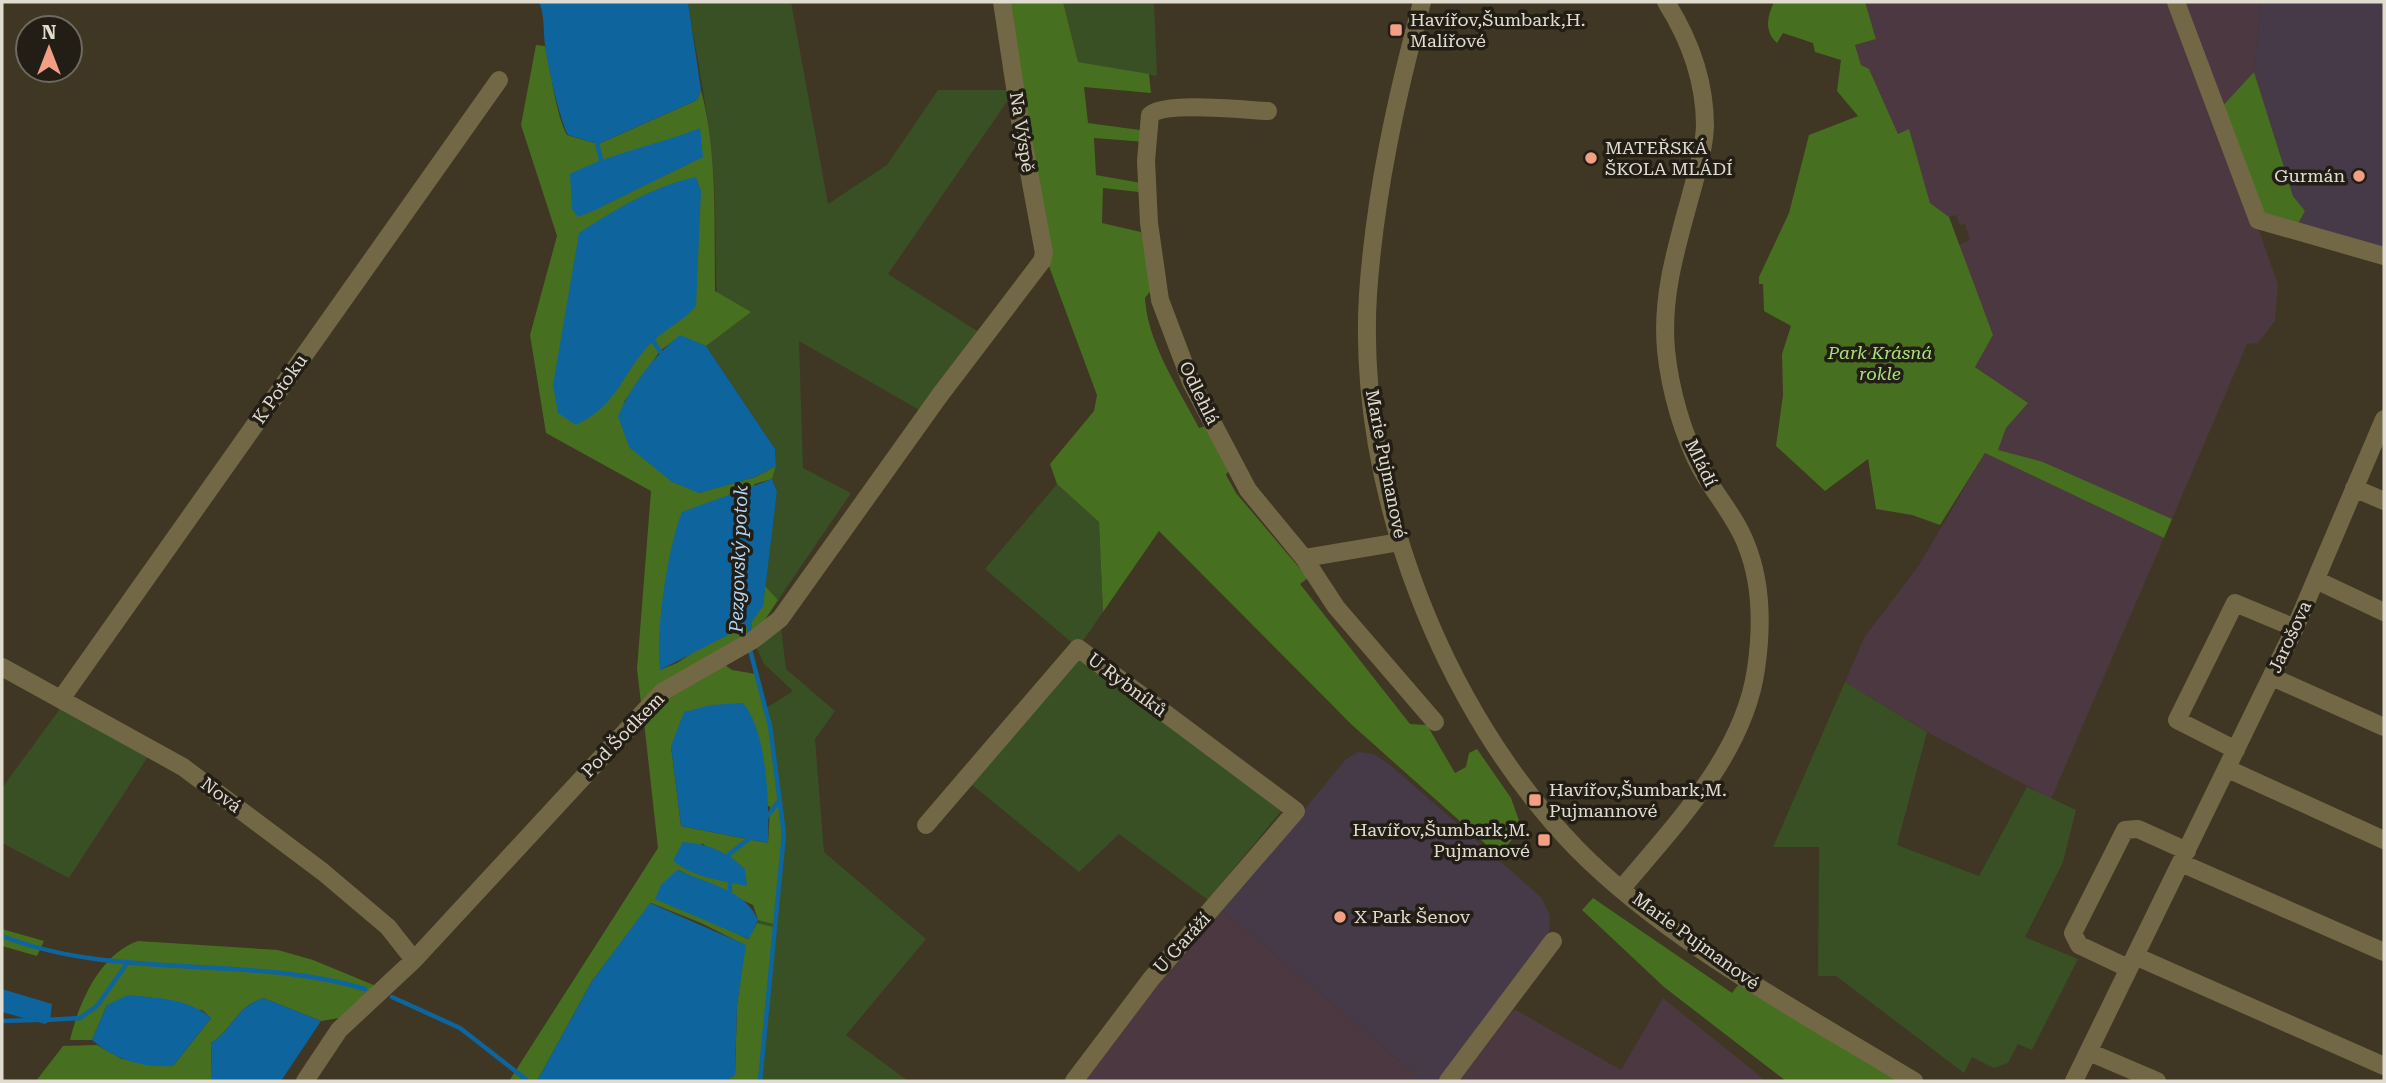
<svg xmlns="http://www.w3.org/2000/svg" width="2386" height="1083" font-family="'Roboto Serif',serif">
<rect width="100%" height="100%" fill="#3f3624"/>
<!-- commercial -->
<path fill="#463a49" d="M2261 2H2384V256L2295 231 2305 211 2293 196 2254 72Z
M1358 752 1373 754 1389 764 1541 897 1550 915 1549 939 1442 1081H1423L1222 910 1345 760Z"/>
<!-- industrial -->
<path fill="#4c3840" d="M1865 2H2261L2254 72 2217 112 2278 284 2275 321 2258 343 2247 344 2172 519 2043 462 1997 450 2006 428 2027 403 1975 366 1993 335 1958 245 1970 240 1965 224 1960 225 1956 215 1949 217 1930 203 1909 130 1898 134 1869 69 1861 65 1855 45 1876 39Z
M1985 453 2164 538 2051 799 1931 734 1845 682 1864 638 1919 565Z
M1222 910 1423 1081H1077Z
M1663 998 1766 1081H1459L1514 1009 1621 1070Z"/>
<!-- green -->
<path fill="#395024" d="M688 2H791L828 204 887 165 938 90H1015L888 274 985 336 928 415 799 341 803 468 851 493 778 600 765 586 777 492 772 479 776 466 775 449 706 346 720 334C714 283 717 234 714 183 711 122 697 62 688 2Z
M1063 2H1154L1157 76 1078 62Z
M1057 484 1099 522 1103 612 1078 648 985 569Z
M780 619 786 669 835 711 815 739 824 852 926 939 846 1035 908 1081H761L774 927 757 923 758 920 774 923 784 834 765 709 793 691 764 664 753 640Z
M1078 656 1282 810 1208 900 1119 834 1079 872 971 784Z
M1845 682 1927 732 1897 845 1979 876 2027 787 2076 810 2063 862 2025 937 2078 959 2032 1050 2018 1044 2008 1063 1994 1068 1972 1057 1964 1073 1836 976H1818L1819 847H1773Z
M62 706 149 755 69 878 2 843V788Z"/>
<!-- forest -->
<path fill="#476f20" fill-rule="evenodd" d="M1002 2H1063L1078 62 1149 74 1151 93 1084 87 1088 123 1147 131 1146 142 1094 138 1096 175 1147 184 1148 193 1103 188 1102 223 1141 232 1152 289 1145 298C1147 342 1179 389 1199 428L1209 425 1232 465 1226 475 1236 493 1308 578 1300 584 1410 724 1427 725 1455 773 1466 767 1469 753 1477 749 1511 798 1522 829 1498 855 1352 725 1159 531 1103 612 1099 522 1057 484 1050 464 1094 411 1097 395 1044 253Z
M1774 2H1865L1876 39 1855 45 1861 65 1869 69 1898 134 1909 129 1930 203 1949 217 1993 335 1975 367 2028 403 2006 428 1998 450 2043 462 2172 519 2164 538 1985 453 1940 525 1912 515 1876 509 1868 459 1825 491 1776 446 1783 395 1782 354 1791 326 1764 311 1763 284H1759V277L1789 213 1809 135 1858 116 1837 91 1841 60 1815 52 1813 43 1783 33 1777 43C1764 31 1767 17 1774 2Z
M536 45 545 46C551 71 556 115 567 135L598 144 697 100 701 90C718 155 714 224 715 291L751 312 706 346 680 336 660 351 624 402 698 493 755 477 776 466 772 479 755 484 665 590 660 670 677 663 763 606 765 586 778 600 760 627 641 703 637 669 651 491 546 433 530 335 557 236 521 125Z
M2254 72 2293 196 2305 211 2294 231 2258 220 2217 112Z
M718 660 732 670 756 674 770 726 784 834 774 924 758 920 753 905 678 870 703 917 748 939 757 923 774 927 762 1081H726L735 1074 737 1005 745 945 701 923 651 903 592 981 537 1081H509L658 848 643 713ZM671 746 770 807 768 843 681 826ZM702 843 746 885 700 875Z
M1593 898 1732 993 1738 985 1900 1081H1786L1664 987 1582 910Z
M2 929 44 941 37 956 2 946Z
M138 941 278 950 313 960 376 986 339 1018 321 1021 263 998C235 1008 235 1027 211 1043L212 1081H36L63 1046 97 1045 122 1059 173 1066 211 1018 202 1010 107 1005 92 1040H70C79 1002 100 954 138 941Z"/>
<!-- water -->
<path fill="#0e649c" d="M539 2H688L701 90 697 100 598 144 568 135C560 122 547 62 545 45 543 29 545 17 539 2Z
M700 128 703 157 593 211 578 217 572 209 570 174C611 153 657 145 700 128Z
M696 177 701 191 696 306C683 321 667 328 653 341 623 370 619 405 576 425L558 413 553 385 579 233C614 210 655 185 696 177Z
M680 335 706 346 775 449 776 466 755 477 699 493 672 482 629 447 618 416C632 385 653 356 680 335Z
M772 479 777 492 763 606 751 623 660 670C655 634 668 546 682 512Z
M743 703C768 733 769 804 768 843L681 826 671 746 684 712 711 705Z
M683 842C709 844 727 852 745 869L747 886C723 880 691 878 673 860Z
M677 870C706 883 746 890 758 920L749 939 655 899 661 885Z
M650 903 746 945 737 1005 735 1075 726 1081H537L592 981Z
M2 989 52 1004 50 1021 45 1024 2 1012Z
M128 995C157 998 189 998 211 1018L173 1066C144 1068 115 1060 92 1040L107 1005Z
M263 998 321 1021 281 1081H212L211 1043C235 1027 235 1008 263 998Z"/>
<g fill="none" stroke-linecap="round" stroke-linejoin="round">
<!-- stream -->
<path stroke="#0e649c" stroke-width="4.5" d="M596 139 602 164
M651 338 662 354
M749 637 750 618
M749 646 770 726 784 834 760 1081
M766 818 778 802
M729 858V854L753 836
M730 877V896
M2 936C117 981 248 954 365 989
M392 997 460 1028 528 1081
M45 1020 80 1018 97 1006 128 962
M2 1021 36 1020"/>
<!-- minor -->
<path stroke="#736845" stroke-width="18" d="M1422 2C1396 98 1375 194 1368 294 1356 488 1442 710 1577 849 1670 943 1801 1012 1914 1081
M2176 2 2258 220 2384 256
M1268 111C1245 110 1165 101 1150 115L1146 161 1149 223 1160 300 1191 382 1248 490 1304 558 1336 607 1435 722
M2354 488 2384 501
M1304 558 1399 542
M2316 580 2384 612
M2 667 183 767 323 872 388 927 414 960
M2272 677 2384 727
M61 699 499 80
M2236 750 2177 720 2235 603 2295 628
M2228 769 2384 840
M926 825 1078 648 1296 811 1151 979 1074 1081
M2181 863 2384 952
M1622 888C1675 825 1744 754 1756 669 1762 628 1762 583 1746 544 1736 518 1716 495 1702 471 1683 436 1670 390 1666 350 1661 295 1677 246 1691 194 1697 172 1704 149 1705 126 1705 80 1690 40 1666 2
M2135 956 2384 1066
M2128 968 2079 945 2073 933 2125 830 2138 829 2187 851
M2089 1052 2157 1081
M305 1081 339 1030 414 960 662 692 753 640 780 619 940 395 1042 261 1044 253 1023 140 1002 2
M1448 1081 1553 941
M2074 1081 2295 628 2384 419"/>
</g>
<!-- markers -->
<g fill="#f39f85" stroke="#221e16" stroke-width="2.5">
<rect x="1389" y="23" width="14" height="14" rx="3.5"/>
<circle cx="1591" cy="158" r="7"/>
<circle cx="2359" cy="176" r="7"/>
<rect x="1528" y="793" width="14" height="14" rx="3.5"/>
<rect x="1537" y="833" width="14" height="14" rx="3.5"/>
<circle cx="1340" cy="917" r="7"/>
</g>
<g text-anchor="middle" stroke-width="7" stroke-linejoin="round" paint-order="stroke">
<!-- poi labels -->
<g font-size="18" fill="#e1dcd0" stroke="#221e16" text-anchor="start">
<text x="1410" y="26">Havířov,Šumbark,H.<tspan x="1410" dy="21">Malířové</tspan></text>
<text x="1605" y="154">MATEŘSKÁ<tspan x="1605" dy="21">ŠKOLA MLÁDÍ</tspan></text>
<text x="2345" y="182" text-anchor="end">Gurmán</text>
<text x="1549" y="796">Havířov,Šumbark,M.<tspan x="1549" dy="21">Pujmannové</tspan></text>
<text x="1530" y="836" text-anchor="end">Havířov,Šumbark,M.<tspan x="1530" dy="21">Pujmanové</tspan></text>
<text x="1354" y="923">X Park Šenov</text>
</g>
<!-- street labels -->
<g font-size="18" fill="#e1dcd0" stroke="#221e16">
<text transform="translate(1022 132) rotate(81)" y="6">Na Výspě</text>
<text transform="translate(280 389) rotate(-55)" y="6">K Potoku</text>
<text transform="translate(1199 393) rotate(64)" y="6">Odlehlá</text>
<text transform="translate(1701 463) rotate(64)" y="6">Mládí</text>
<text transform="translate(1386 464) rotate(79)" y="6">Marie Pujmanové</text>
<text transform="translate(2290 637) rotate(-65)" y="6">Jarošova</text>
<text transform="translate(1127 685) rotate(37)" y="6">U Rybníků</text>
<text transform="translate(623 735) rotate(-46)" y="6">Pod Šodkem</text>
<text transform="translate(221 795) rotate(37)" y="6">Nová</text>
<text transform="translate(1696 941) rotate(36)" y="6">Marie Pujmanové</text>
<text transform="translate(1182 943) rotate(-48)" y="6">U Garáží</text>
</g>
<!-- park labels -->
<g font-size="18" font-style="italic" fill="#a9e27a" stroke="#221e16">
<text x="1880" y="359">Park Krásná<tspan x="1880" dy="21">rokle</tspan></text>
</g>
<!-- water labels -->
<g font-size="19" font-style="italic" fill="#b2d6f5" stroke="#221e16">
<text transform="translate(738 559) rotate(-88)" y="7">Pezgovský potok</text>
</g>
</g>
<!-- border -->
<rect width="2386" height="1083" fill="none" stroke="#e1dcd0" stroke-width="7"/>
<!-- north arrow -->
<g transform="translate(49 49)"><circle r="33" fill="#221e16" stroke="#6e6a60" stroke-width="2"/>
<path d="M0-5L12 26L0 18L-12 26Z" fill="#f39f85"/>
<text y="-10" font-size="19" font-weight="bold" text-anchor="middle" fill="#e1dcd0">N</text>
</g>
</svg>
